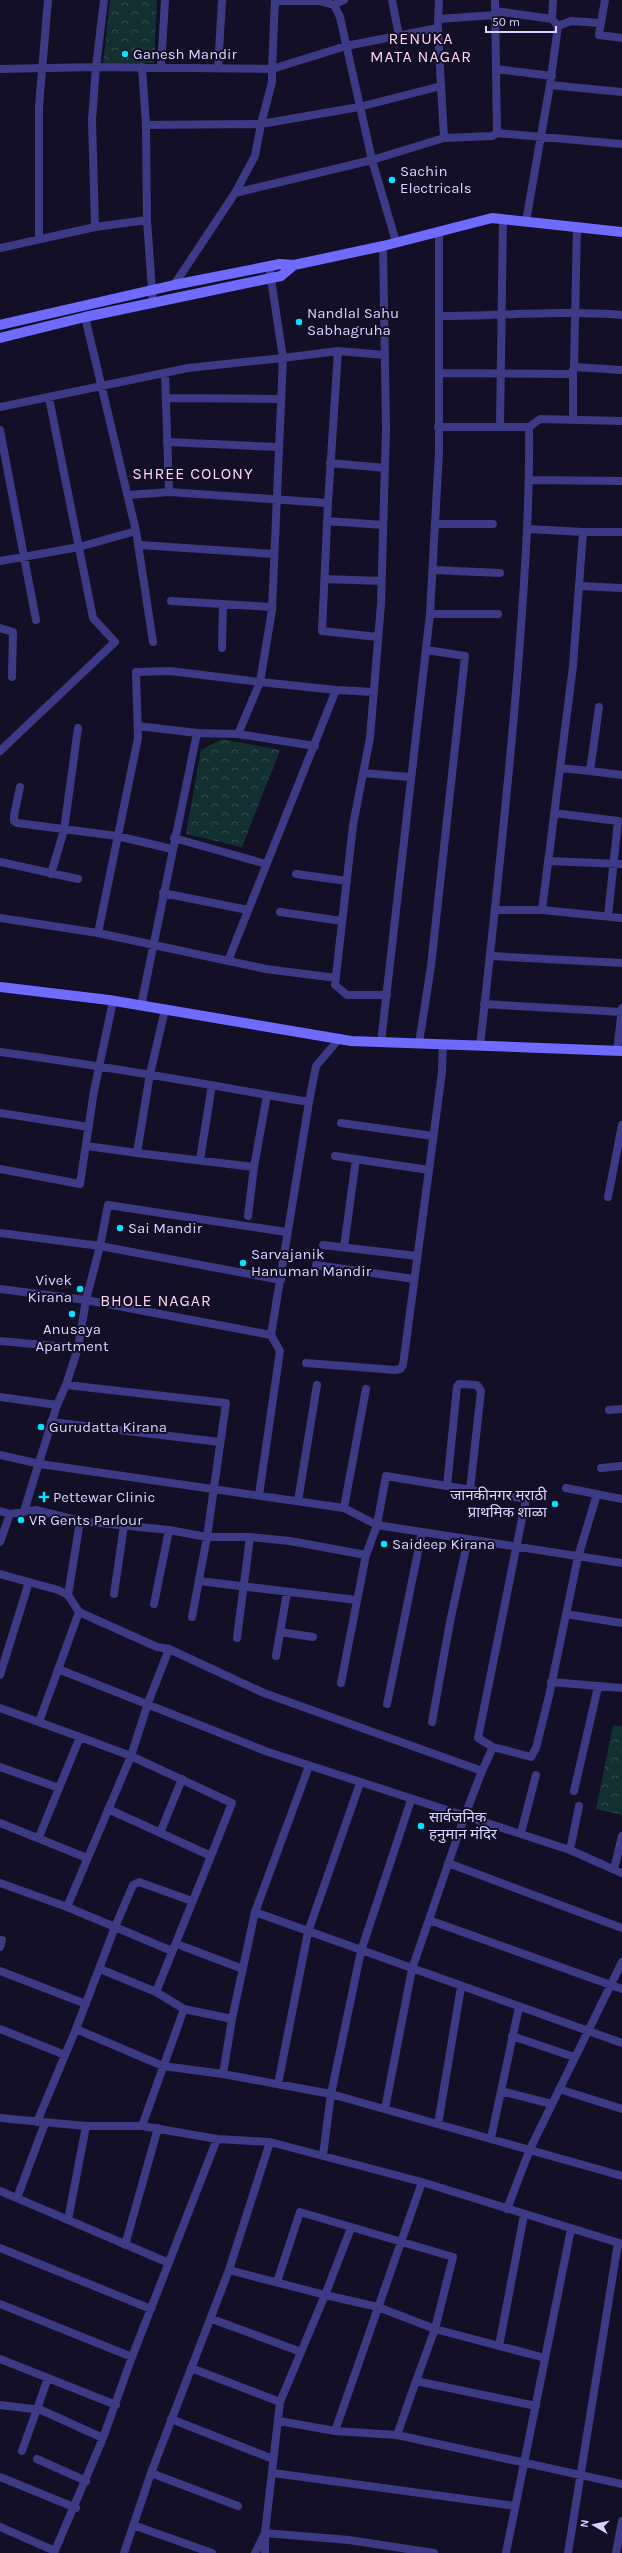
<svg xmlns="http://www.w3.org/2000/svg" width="622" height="2553" font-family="Karla,'Noto Sans Devanagari',sans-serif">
<defs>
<pattern id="park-crowns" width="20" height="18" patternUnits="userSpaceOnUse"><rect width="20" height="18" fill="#12302f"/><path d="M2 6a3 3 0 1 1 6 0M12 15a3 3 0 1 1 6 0" fill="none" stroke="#344d4e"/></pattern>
</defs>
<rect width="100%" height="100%" fill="#130f26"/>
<!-- park -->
<path fill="url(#park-crowns)" d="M110 0H157L154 63 103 64Z
M222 739 280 750 242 847 186 834 201 750Z
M613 1725 622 1726V1815L596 1809Z"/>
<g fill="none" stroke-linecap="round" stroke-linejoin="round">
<!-- street -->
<path stroke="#3d3a85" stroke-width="8" d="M104 0 96 67 272 69V82L261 124 359 107 441 86 444 138 372 160 235 193
M275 0 272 69 346 46 438 28 441 86
M315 0 334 5 340 17 372 160 396 242
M392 0 399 36
M495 0 496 69 552 76
M275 1H317
M334 5 344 0
M495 11 552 19
M439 19 495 15
M438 23 439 0
M601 23 605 0
M558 26 571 21 601 23 599 35 622 38
M142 67 146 125
M161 67 165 0
M0 69 96 67 92 120 95 227
M218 69 222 0
M550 85 622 92
M497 133 622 144
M444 138 492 136 497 133 496 69
M526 221 550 85 558 26 552 19 553 0
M577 226 574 367 622 370
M39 239V106L48 0
M383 246 386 429 381 604 370 738 353 825 335 985 347 995H387
M0 248 95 227 147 220
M153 304 147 220 146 125 261 124 255 156 235 193 174 285
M441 316C501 316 561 310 622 315
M573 370V419
M165 373 169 492
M440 373 573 374
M166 398 281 399
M0 407 188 368 283 358 269 266
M438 427H500L503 219
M529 427 540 419 622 421
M0 430 36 620
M167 442 279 447
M330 463 385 468
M530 480 622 481
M128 495 169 492 328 503 338 351 385 355
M328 503 322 631 378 637
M327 521 383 525
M436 524H493
M527 529 583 532 573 666 542 910 622 918
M136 531 153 642
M583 532H622
M140 545 274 554
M0 561 79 547 136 531 85 317
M433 570 500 573
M325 579 381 581
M579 586 622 588
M171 601 272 607
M430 614H498
M0 628 13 632 12 677
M222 648 223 604
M336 690 374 692
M138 726 197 733
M238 734 315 746
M0 751 115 642 93 618 49 398
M560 768 590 771 599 707
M590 771 622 775
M363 773 410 777
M20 787 14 816V821L17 823 117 836 172 849
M554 813 618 821 608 916
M174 838 266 864
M548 861 622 864
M0 862 78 879
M51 874 64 830 78 728
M296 874 347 881
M163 893 248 910
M495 910H542
M280 912 342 921
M0 918 98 933 138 738 136 672 170 671 260 682 272 610 283 358 338 351
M98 933 266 969 336 978
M490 956 622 963
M484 1004 622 1012
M141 1006 197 733 238 734 260 682 336 690 228 961
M381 1042 430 614 439 452V231
M419 1043 431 966 465 656 427 650
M480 1046C494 920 508 794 518 667 524 587 530 507 529 427H500
M617 1051 622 1008
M0 1052C89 1064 178 1079 267 1095L254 1167 137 1153 150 1074 165 1010
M267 1095 309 1102
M0 1113 89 1127
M341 1123 433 1136
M87 1146 137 1153
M335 1156 429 1170
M200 1160 212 1085
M0 1169 80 1184 94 1091 113 1001
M608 1197 622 1125
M248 1216 254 1167
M0 1233 100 1246 86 1300 0 1289
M323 1245 417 1256
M344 1247 356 1159
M316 1265 414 1279
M281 1280 100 1246 108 1205 286 1232
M0 1341 78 1348
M306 1363 395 1370 400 1369 403 1365 442 1072 443 1044
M0 1397 57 1405
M609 1410 622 1409
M51 1422 220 1442
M0 1455 40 1464 344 1508 377 1525 386 1476 526 1499 478 1738 493 1747 531 1757 536 1748 549 1696 578 1557 597 1494
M601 1468 622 1466
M447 1486 457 1387 459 1384 477 1385 481 1391 470 1490
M566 1488 622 1499
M259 1495 280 1351 271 1335 309 1102 316 1066 339 1039
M298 1501 317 1385
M344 1508 366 1389
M0 1511 10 1514 0 1542
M24 1511 57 1405 66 1385
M10 1514 36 1510 80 1521 169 1530 207 1537H250L290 1541 366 1555 377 1525 622 1563
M0 1574 58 1590 68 1595 79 1612 157 1647 169 1649 148 1703 131 1756 67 1907 115 1927 76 2029 37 2122
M199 1581 357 1600
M114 1594 124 1525
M68 1595 80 1521
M154 1604 169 1530
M566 1614 622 1623
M192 1617 207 1537 226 1403 66 1385 78 1348 86 1300 271 1335
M280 1632 313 1637
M237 1638 250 1537
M169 1649 264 1693 482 1771 465 1815 412 1969 385 2109
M276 1656 287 1592
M58 1669 268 1752 570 1850 622 1873
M0 1675 29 1582
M551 1682 622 1688
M341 1683 366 1555
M387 1704 422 1532
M0 1708 80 1737
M39 1722 79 1612
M432 1722 450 1622 468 1539
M0 1767 59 1788 80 1737 131 1756 232 1803 211 1856
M482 1771 493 1747
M574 1791 598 1687
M108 1809 211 1856 156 1992
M0 1823 87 1858
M160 1833 182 1779
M521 1833 536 1775
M39 1837 59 1788
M570 1850 579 1806
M448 1863 622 1928
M614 1869 622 1836
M0 1883 67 1907
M255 1912 622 2043
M429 1920 622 1989
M182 1946 243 1969
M0 1947 2 1940
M172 1951 115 1927 133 1885 139 1882 192 1901
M100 1969 156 1992 184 2009 232 2019 223 2074
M0 1971 86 2004
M232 2019 255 1912 309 1766
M0 2029 65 2055
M76 2029 163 2066 223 2074 331 2094 622 2176
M512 2036 574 2057
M278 2084 308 1932 360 1783
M559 2089 622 2109
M501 2091 552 2104
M0 2118 86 2126H142L217 2139 270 2142 422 2182 622 2244
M438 2124 461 1987
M142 2126 184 2009
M491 2138 519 2007
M323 2155 331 2094 361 1951 411 1800
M0 2191 169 2263
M17 2198 45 2123
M507 2209 530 2149 622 1962
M68 2220 86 2126
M125 2245 158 2128
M0 2248 151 2309
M277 2282 300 2212 453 2257 435 2329 378 2307 325 2295 351 2228
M0 2304 132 2357
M212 2319 301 2352
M499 2346 524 2215
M0 2359 116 2405
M191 2368 280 2402
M416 2381 435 2329 545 2358
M0 2405 41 2410 103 2438
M171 2419 273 2459
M279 2421 335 2431 397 2435 622 2484
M335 2431 422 2182
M397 2435 416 2381 536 2406
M22 2451 48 2378
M37 2459 86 2481
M151 2473 238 2506
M273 2473 515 2506
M0 2477 76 2508
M133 2525 212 2553
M0 2527 55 2551
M54 2553 103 2438 132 2357 217 2139
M124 2553 151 2473 229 2270
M255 2553 265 2533 280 2402 325 2295 229 2270 270 2142
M265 2553V2533L349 2540 434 2553
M506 2553 571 2229
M568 2553 618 2243
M616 2553 622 2521"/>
<!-- secondary -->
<path stroke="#6f6bff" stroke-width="10" d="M0 325 174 285 280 264 294 265 383 246 492 218 622 232
M0 338 85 317 271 278 281 276 294 265
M0 987 109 1000 351 1041 622 1051"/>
</g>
<!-- markers -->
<g fill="#00e5ff" stroke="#130f26" stroke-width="1.5">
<circle cx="125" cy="54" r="4"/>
<circle cx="392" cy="180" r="4"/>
<circle cx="299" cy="322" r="4"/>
<circle cx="120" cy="1228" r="4"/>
<circle cx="243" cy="1263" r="4"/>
<circle cx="80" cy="1289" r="4"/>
<circle cx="72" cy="1314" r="4"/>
<circle cx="41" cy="1427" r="4"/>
<path d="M42 1491h4v4h4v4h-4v4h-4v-4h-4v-4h4z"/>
<circle cx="555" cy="1504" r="4"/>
<circle cx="21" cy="1520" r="4"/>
<circle cx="384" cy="1544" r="4"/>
<circle cx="421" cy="1826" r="4"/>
</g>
<g text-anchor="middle" stroke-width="4" stroke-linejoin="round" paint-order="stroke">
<!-- poi labels -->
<g font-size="15" fill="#d9d4ff" stroke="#130f26" text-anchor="start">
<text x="133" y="59">Ganesh Mandir</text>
<text x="400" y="176">Sachin<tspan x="400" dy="17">Electricals</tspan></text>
<text x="307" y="318">Nandlal Sahu<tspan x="307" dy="17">Sabhagruha</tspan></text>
<text x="128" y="1233">Sai Mandir</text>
<text x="251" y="1259">Sarvajanik<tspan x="251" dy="17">Hanuman Mandir</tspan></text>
<text x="72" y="1285" text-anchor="end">Vivek<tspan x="72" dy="17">Kirana</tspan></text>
<text x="72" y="1334" text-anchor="middle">Anusaya<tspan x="72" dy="17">Apartment</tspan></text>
<text x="49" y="1432">Gurudatta Kirana</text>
<text x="547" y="1500" text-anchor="end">जानकीनगर मराठी<tspan x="547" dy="17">प्राथमिक शाळा</tspan></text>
<text x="53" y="1502">Pettewar Clinic</text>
<text x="29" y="1525">VR Gents Parlour</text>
<text x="392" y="1549">Saideep Kirana</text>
<text x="429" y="1822">सार्वजनिक<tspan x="429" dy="17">हनुमान मंदिर</tspan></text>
</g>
<!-- neighbourhood labels -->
<g font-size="16" letter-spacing="1" fill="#ffd6f0" stroke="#130f26">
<text x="421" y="44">RENUKA<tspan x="421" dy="18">MATA NAGAR</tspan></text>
<text x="193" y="479">SHREE COLONY</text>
<text x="156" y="1306">BHOLE NAGAR</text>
</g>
</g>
<!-- north arrow -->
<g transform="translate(594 2525) rotate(279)" stroke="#130f26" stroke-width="3" paint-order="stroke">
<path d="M0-3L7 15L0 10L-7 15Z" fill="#d9d4ff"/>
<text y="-6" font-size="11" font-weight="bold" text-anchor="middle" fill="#d9d4ff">N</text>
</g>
<!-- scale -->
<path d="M486 26v6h70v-6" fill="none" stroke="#d9d4ff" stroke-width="2"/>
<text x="492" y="26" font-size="12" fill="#d9d4ff" stroke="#130f26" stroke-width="3" paint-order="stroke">50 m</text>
</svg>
